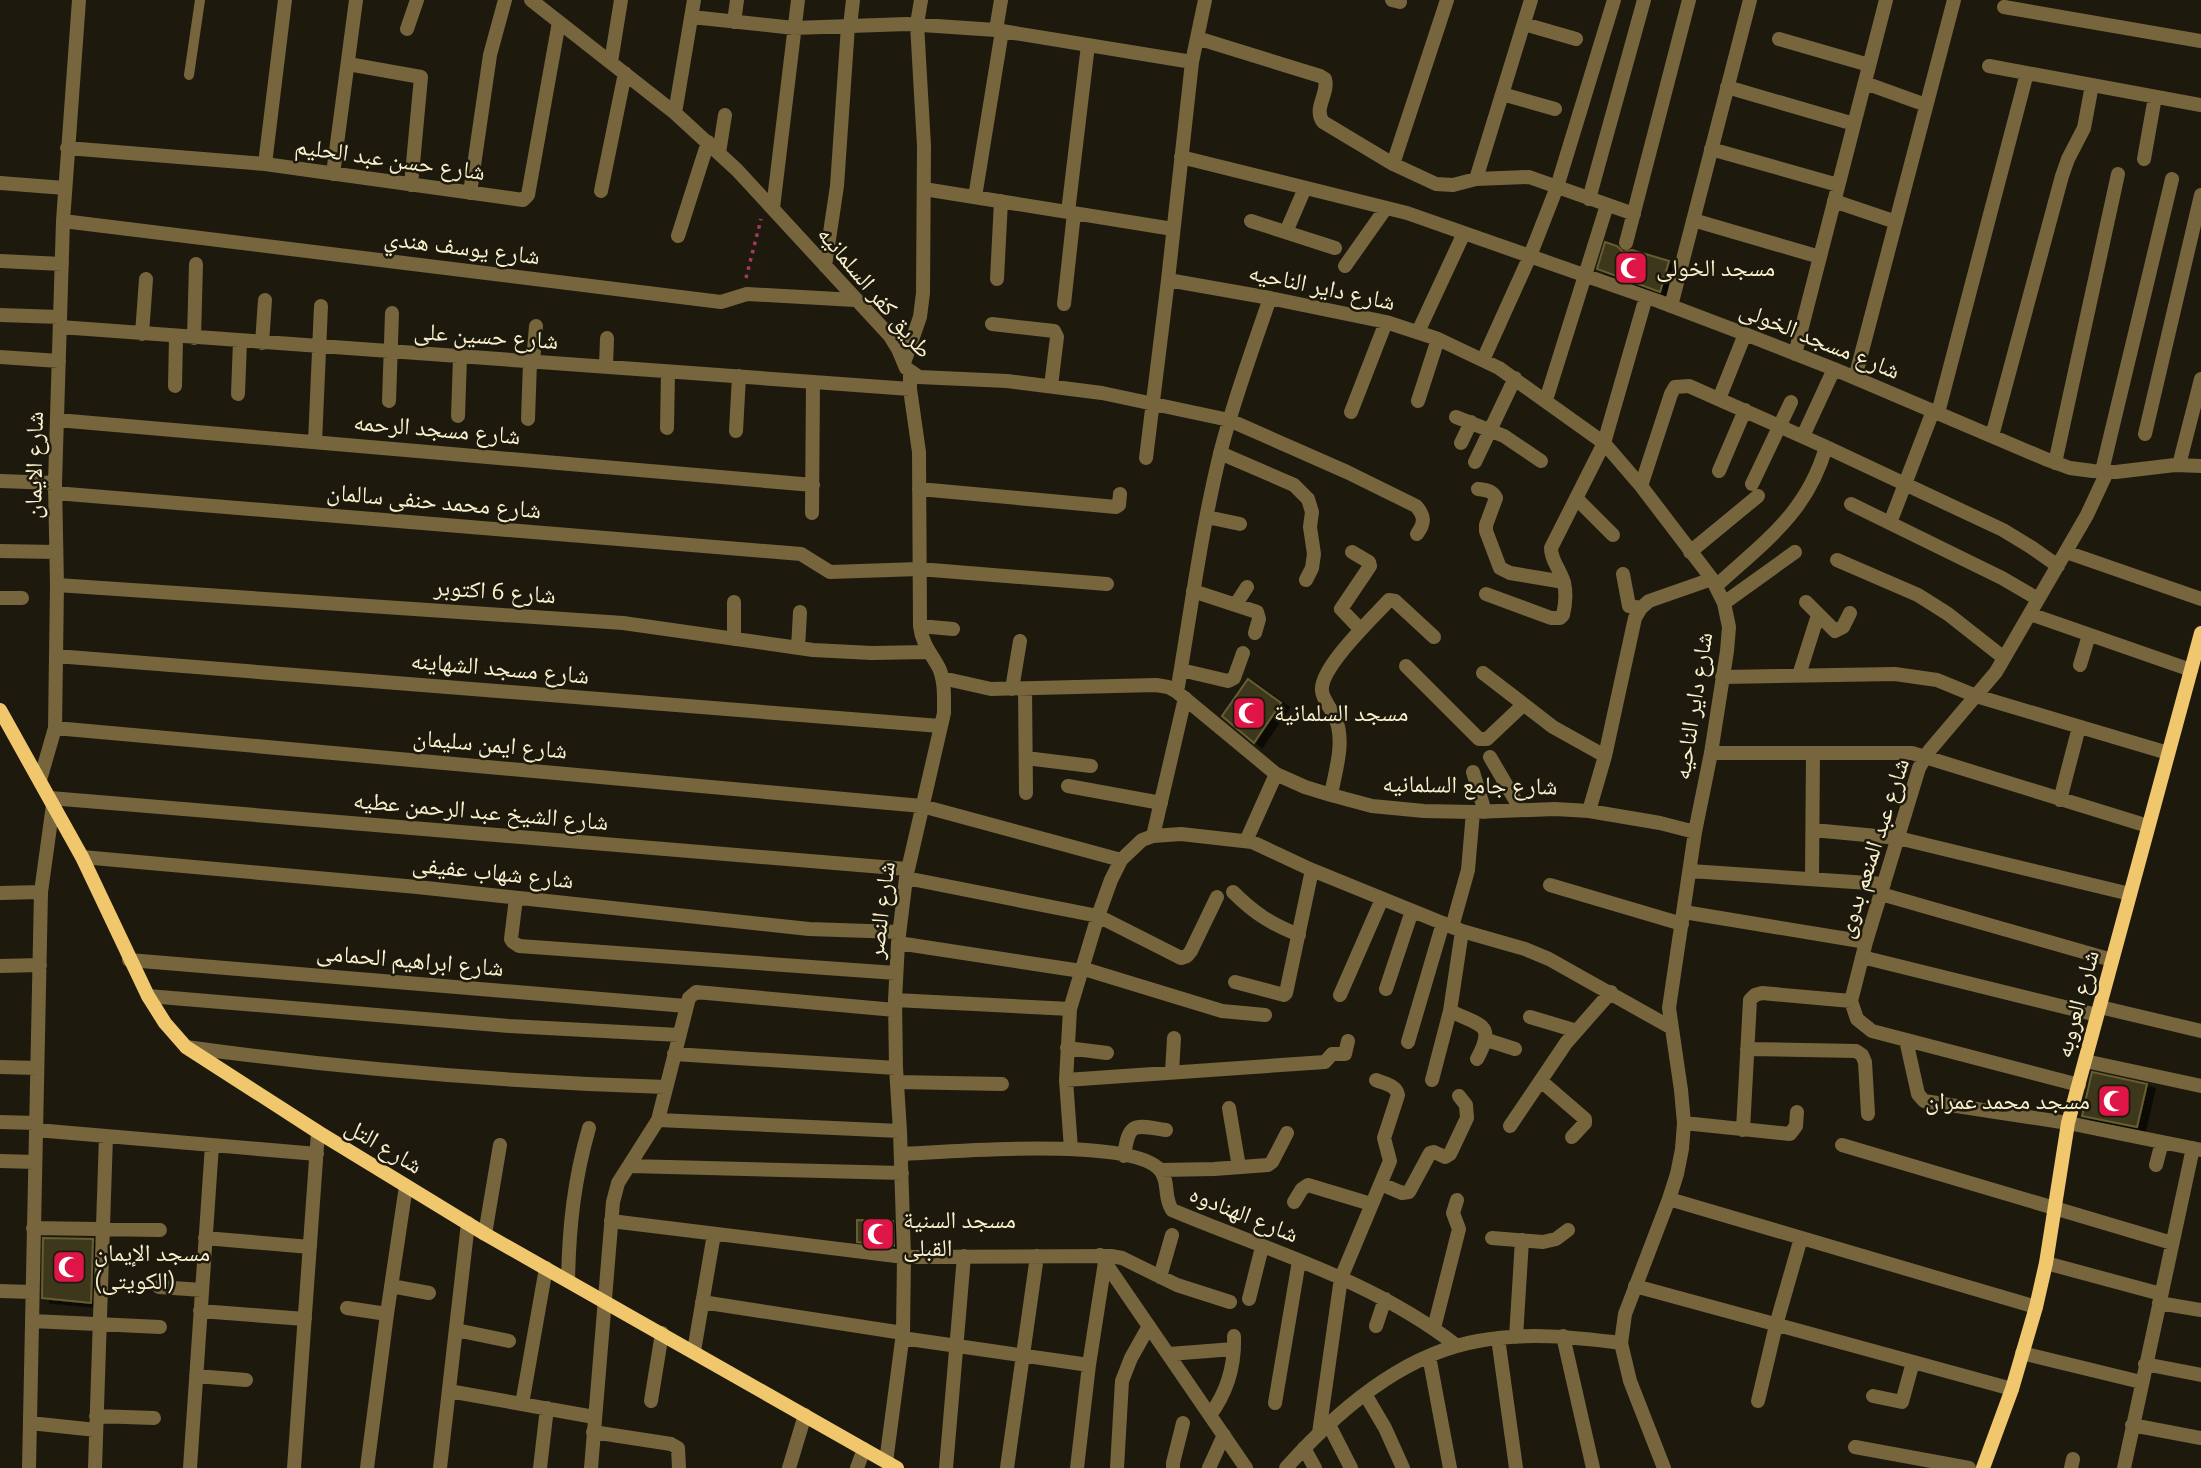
<svg xmlns="http://www.w3.org/2000/svg" width="2201" height="1468" font-family="Ubuntu,'Noto Naskh Arabic',sans-serif">
<defs>
<filter id="shadow"><feDropShadow dx="8" dy="4.5" stdDeviation="0" flood-color="#0009"/></filter>
</defs>
<rect width="100%" height="100%" fill="#1d1a0d"/>
<!-- building -->
<path fill="#3c371b" stroke="#665d30" stroke-width="2" filter="url(#shadow)" d="M1605 242 1617 246 1623 252 1632 250 1669 261 1660 292 1597 269Z
M1248 679 1281 703 1254 743 1222 716Z
M2092 1072 2147 1084 2137 1127 2082 1116Z
M857 1220 893 1221 894 1246 857 1242Z
M43 1238 93 1239 91 1303 42 1298Z"/>
<g fill="none" stroke-linecap="round" stroke-linejoin="round">
<!-- path -->
<path stroke="#a43864" stroke-width="3.5" stroke-dasharray="3.5 5" stroke-linecap="butt" d="M746 278 761 219"/>
<!-- lane -->
<path stroke="#77653d" stroke-width="10" d="M189 75 200 0"/>
<!-- street -->
<path stroke="#77653d" stroke-width="14" d="M531 0 675 113 737 170 890 336 898 349 906 368 919 377 1007 381 1102 393 1229 420 1347 472 1416 506C1425 516 1425 523 1417 534
M1392 0 1400 2
M2004 7 2201 41
M692 17 794 28 907 24 996 30 1192 62
M734 22 737 0
M1524 24 1576 39
M850 26 853 0
M407 29 417 0
M996 30 1001 0
M1197 38 1320 76 1325 79C1329 94 1313 108 1323 122L1393 164 1436 184 1453 185 1476 179 1529 177 1634 214
M1779 39 1869 65
M611 62 621 0
M348 64 421 77 411 185
M1989 66 2201 105
M1865 83 1926 105
M1727 87 1854 124
M1502 94 1555 109
M675 113 694 0
M67 148 265 164 523 200 528 195 559 22
M1711 149 1838 185
M719 153 725 115
M1181 157 1407 213 1658 301 1745 334 1834 369 2048 460 2070 468 2093 471 2116 472 2175 465 2201 466
M2144 159 2155 97
M265 164 285 0
M1393 164 1447 0
M333 174 356 0
M1476 179 1531 0
M0 183 65 188
M924 189 1173 229
M601 191 625 73
M470 193 490 55 505 0
M975 197 1002 31
M1589 199 1644 0
M1834 201 1896 222
M773 208 798 0
M1068 212 1088 45
M1693 220 1820 257
M63 221 721 302 747 294 855 300
M1251 221 1335 248
M1286 232 1305 188
M678 236 708 142
M1626 243 1689 0
M0 261 62 264
M825 266 837 186 848 26
M1345 266 1386 208
M997 279 1001 201
M1168 280 1270 298 1386 322 1438 339 1499 368 1604 443 1641 486 1712 579 1724 603 1729 627 1727 651 1711 753 1695 832 1669 1008 1681 1090 1684 1123 1682 1149 1677 1174 1669 1199 1625 1314 1621 1343 1630 1381 1664 1468
M1064 304 1074 213
M1671 306 1750 0
M0 315 60 317
M992 324 1054 331 1057 337 1051 386
M60 327 910 389
M1418 332 1464 233
M142 334 146 279
M194 338 196 264
M262 343 265 300
M1795 354 1886 0
M0 357 59 361
M1483 360 1530 256 1557 187 1614 0
M533 362 536 326
M904 363 920 317 923 293 924 146 917 24 921 0
M606 367 607 338
M1855 378 1954 0
M175 386 176 337
M238 394 240 341
M1719 399 1745 334
M1546 400 1607 205
M389 401 392 313
M1418 401 1438 339
M1351 412 1386 322
M1938 413 2027 73
M458 416 460 357
M1456 417 1504 436 1541 461
M528 419 530 362
M57 420 813 485
M667 428 668 372
M736 431 739 376
M2145 434 2201 195
M1803 436 1834 369
M1992 436 2062 176 2068 159 2084 128 2092 85
M315 442 321 306
M1461 443 1471 422
M1220 453 1294 485 1308 499 1312 512 1310 527 1314 554 1312 568 1306 580
M1146 458 1168 280 1192 62 1205 0
M1475 462 1515 378
M2055 463 2118 174
M2179 465 2201 379
M1719 471 1745 410
M2102 471 2172 179
M0 481 55 483
M1752 484 1791 402
M1641 486 1671 394 1675 387 1689 386 1826 447 2003 530 2031 547 2058 566
M919 489 1116 507 1119 505 1120 494
M1478 489C1485 490 1492 490 1496 498L1486 525V531L1500 568 1510 573 1564 582
M55 493 801 554 830 572 919 569 1107 584
M1576 498 1613 535
M1851 504 2002 578 2038 599
M812 513 813 382
M1207 517 1240 524
M1890 523 1933 411
M0 551 56 552
M1352 552 1369 562 1370 566 1341 609 1360 629
M1690 552 1758 496
M2066 552 2201 599
M1837 560 1918 595 1948 614 2004 658
M1623 574 1629 606 1641 608
M57 585 623 623 813 650 872 653 928 652
M1716 586C1765 541 1807 513 1826 447
M1193 591 1257 612 1259 619 1255 633
M1486 594 1551 618H1560L1563 615C1566 602 1567 587 1561 575 1557 565 1551 559 1551 548L1604 443 1646 297
M0 598H22
M1806 602 1835 631 1843 627 1850 613
M1724 603 1795 552
M1236 604 1247 587
M2030 614 2191 670
M920 626 953 629
M734 639V602
M798 648 800 612
M56 656 940 726
M2080 665 2089 635
M1406 666 1479 739H1487L1523 705
M1181 670 1228 681 1234 678 1243 653
M1483 673 1553 727 1605 756
M1799 675 1818 615
M1722 677 1895 674 1937 680 1976 696 2168 753
M942 678 991 689 1156 685 1168 687 1177 692 1276 774 1305 787 1331 795 1372 806 1424 811 1473 812 1555 809 1589 811 1660 823 1695 832
M1012 689 1020 641
M1025 689 1026 793
M1177 692C1191 611 1201 530 1221 450 1234 399 1253 348 1270 298
M55 728 922 806 1121 860
M1711 753H1912L2148 826
M1490 757 1521 810
M1026 758 1091 766
M1473 772 1485 812
M40 780 55 728 57 585 55 483 63 221 79 0
M1068 786 1161 803
M1331 795C1335 772 1345 743 1336 720 1333 710 1323 701 1322 691 1319 668 1374 617 1389 600L1395 601 1434 637
M50 798 907 869
M2060 800 2079 727
M1589 811 1605 756 1635 618 1641 608 1649 601 1712 579
M1813 830 1898 838 2130 894
M1153 836 1185 698
M1246 841 1276 774
M82 857 417 887 809 929 899 932
M1690 871 1884 884
M906 878 1098 916 1181 958 1187 956 1191 951 1217 897
M1812 879 1813 753
M1550 885 1682 924
M1233 892C1254 913 1271 924 1299 935
M0 893 41 892
M1881 894 2112 960
M516 898 511 939 513 942 519 946 896 973
M1684 912 1866 942
M1452 927 1468 870 1473 812
M898 943 1081 971
M1862 957 2097 1015
M129 960 686 1006
M0 966 40 965
M1081 968 1222 1011 1265 1015
M1235 982 1284 995 1286 993 1312 870
M1386 989 1412 911
M1340 995 1382 899
M148 996 509 1026 679 1035
M895 1000 1070 1009
M2100 1007 2201 1031
M1450 1011C1481 1026 1496 1023 1477 1059
M1530 1017 1577 1031
M1487 1040 1515 1049
M1906 1040 1918 1094 1924 1101 2068 1123 2201 1150
M1408 1042 1443 923
M186 1047C346 1069 505 1082 666 1087
M1067 1048 1107 1053
M1747 1049 1856 1051 1862 1055 1865 1062 1868 1114
M674 1054 896 1068
M2085 1061 2201 1086
M0 1067 37 1068
M1172 1072 1174 1038
M1066 1080 1325 1062 1332 1054H1345L1348 1041
M1432 1080 1450 1011 1462 931
M1541 1081 1585 1119V1123L1572 1137
M897 1082 1002 1084
M2079 1085 1872 1031 1857 1019 1851 1001 1866 942 1919 768 1929 751 1996 672 2087 515 2107 472
M1229 1108 1239 1167
M658 1120 900 1131
M0 1122 36 1123
M1684 1123 1790 1134 1796 1126 1797 1112
M1510 1126 1566 1043 1611 992
M36 1130 317 1154
M1743 1130 1750 1000 1755 995 1762 993 1851 1001
M1842 1145 2172 1243
M1071 1149 1066 1080 1070 1009 1098 916 1111 880 1121 860 1142 840 1153 836 1181 834 1252 842 1312 870 1462 931 1525 949 1549 959 1670 1027
M901 1154C948 1152 1131 1136 1160 1170 1170 1182 1163 1196 1172 1210 1269 1251 1373 1280 1457 1346
M1124 1156C1129 1121 1134 1125 1166 1130
M0 1161 35 1162
M2156 1165 2162 1142
M630 1166 902 1173
M1160 1170 1214 1169 1268 1165 1272 1162 1287 1133
M1381 1184 1402 1193 1409 1192 1430 1153 1434 1152 1445 1157 1450 1154 1467 1118 1466 1105 1459 1096
M1669 1199 2036 1307
M1294 1202 1302 1189 1308 1185 1371 1204
M611 1221 904 1257 1111 1256 1122 1258 1177 1285 1230 1302
M33 1228 160 1230
M485 1234 500 1145
M205 1238 310 1247
M1492 1238 1543 1242 1556 1239 1568 1230
M1100 1255 1246 1468
M2046 1263 2161 1294
M1160 1277 1172 1235
M568 1281C569 1227 574 1180 589 1128
M391 1286 429 1293
M1635 1286 2012 1389
M159 1287 202 1290
M0 1291 32 1292
M1249 1299 1262 1247
M702 1302 903 1333
M2159 1303 2201 1310
M347 1308 387 1314
M200 1311 305 1319
M32 1321 160 1327
M1376 1326 1385 1299
M1434 1328 1459 1229 1453 1213 1457 1200
M456 1330 509 1341
M1563 1336 1593 1468
M1516 1337 1522 1240
M902 1338 1089 1365
M1498 1338 1516 1468
M694 1351 714 1234
M2022 1353 2141 1382
M1169 1354 1234 1349
M1429 1356 1450 1468
M2145 1364 2201 1375
M196 1376 246 1380
M449 1391 594 1417
M1365 1394 1385 1428 1403 1468
M1873 1396 1902 1402 1913 1362
M651 1401 662 1333
M1758 1401 1776 1325 1801 1238
M1275 1403 1299 1261
M522 1404 546 1268
M1210 1415C1228 1391 1235 1366 1234 1336
M96 1416 154 1418
M30 1423 96 1430
M1328 1423 1351 1468
M2132 1425 2201 1438
M593 1432 671 1444 678 1448 679 1468
M1319 1433 1341 1278 1390 1161 1384 1138 1398 1095C1396 1085 1385 1084 1376 1080
M1855 1447 1969 1468
M1304 1448 1315 1468
M886 1462 903 1333 904 1257 900 1131 896 1068 895 1000 898 943 906 878 944 713C944 699 945 681 939 668 931 653 922 644 920 626L919 452 910 389V373
M29 1468 41 892 53 805
M95 1468 106 1136
M190 1468 212 1145
M294 1468 318 1132
M367 1468 387 1314 406 1186
M440 1468 468 1223
M540 1468 547 1408
M591 1468 613 1202 618 1183 658 1120 689 998 696 992 895 1010
M789 1468 805 1415
M857 1468 864 1449
M946 1468 964 1256
M1007 1468 1037 1256
M1077 1468 1089 1365 1105 1262
M1117 1468 1122 1381 1131 1358 1149 1326
M1173 1468V1463L1183 1423
M1209 1468 1224 1435
M1286 1468C1335 1413 1403 1354 1478 1341 1526 1332 1574 1337 1621 1343
M2071 1468 2073 1459
M2124 1468 2193 1148"/>
<!-- secondary -->
<path stroke="#f1c76e" stroke-width="14" d="M0 710 82 857 148 996 165 1023 186 1047 318 1132 485 1234 897 1468
M1983 1468 2012 1389 2036 1307 2046 1263 2068 1123 2201 633"/>
</g>
<!-- icons -->
<defs>
<symbol id="mosque-square" viewBox="-11 -11 22 22"><rect x="-9" y="-9" width="18" height="18" rx="4" fill="#df1547" stroke="#1d1a0d"/><path d="M3.5-4.9A6 6 0 1 0 3.5 4.9A5 5 0 1 1 3.5-4.9Z" fill="#fff"/></symbol>
</defs>
<g fill-rule="evenodd">
<use href="#mosque-square" x="1612" y="249" width="38" height="38"/>
<use href="#mosque-square" x="1230" y="694" width="38" height="38"/>
<use href="#mosque-square" x="2095" y="1082" width="38" height="38"/>
<use href="#mosque-square" x="859" y="1215" width="38" height="38"/>
<use href="#mosque-square" x="50" y="1248" width="38" height="38"/>
</g>
<g text-anchor="middle" stroke-width="5" stroke-linejoin="round" paint-order="stroke">
<!-- street labels -->
<g font-size="24" fill="#faf0ce" stroke="#1d1a0d">
<text transform="translate(390 159) rotate(8)" y="8">شارع حسن عبد الحليم</text>
<text transform="translate(462 247) rotate(7)" y="8">شارع يوسف هندي</text>
<text transform="translate(1322 287) rotate(12)" y="8">شارع داير الناحيه</text>
<text transform="translate(875 292) rotate(50)" y="8">طريق كفر السلمانيه</text>
<text transform="translate(486 336) rotate(4)" y="8">شارع حسين على</text>
<text transform="translate(1820 340) rotate(22)" y="8">شارع مسجد الخولى</text>
<text transform="translate(437 429) rotate(5)" y="8">شارع مسجد الرحمه</text>
<text transform="translate(34 465) rotate(-89)" y="8">شارع الايمان</text>
<text transform="translate(434 501) rotate(5)" y="8">شارع محمد حنفى سالمان</text>
<text transform="translate(495 591) rotate(4)" y="8">شارع 6 اكتوبر</text>
<text transform="translate(500 668) rotate(5)" y="8">شارع مسجد الشهاينه</text>
<text transform="translate(1693 706) rotate(-81)" y="8">شارع داير الناحيه</text>
<text transform="translate(490 744) rotate(5)" y="8">شارع ايمن سليمان</text>
<text transform="translate(1470 785) rotate(1)" y="8">شارع جامع السلمانيه</text>
<text transform="translate(481 811) rotate(5)" y="8">شارع الشيخ عبد الرحمن عطيه</text>
<text transform="translate(1873 848) rotate(-72)" y="8">شارع عبد المنعم بدوى</text>
<text transform="translate(493 872) rotate(6)" y="8">شارع شهاب عفيفى</text>
<text transform="translate(881 910) rotate(-83)" y="8">شارع النصر</text>
<text transform="translate(410 960) rotate(5)" y="8">شارع ابراهيم الحمامى</text>
<text transform="translate(2077 1004) rotate(-75)" y="8">شارع العروبه</text>
<text transform="translate(384 1146) rotate(31)" y="8">شارع التل</text>
<text transform="translate(1244 1214) rotate(22)" y="8">شارع الهنادوه</text>
</g>
<!-- poi labels -->
<g font-size="24" fill="#faf0ce" stroke="#1d1a0d" text-anchor="start">
<text x="1656" y="276">مسجد الخولى</text>
<text x="1274" y="721">مسجد السلمانية</text>
<text x="2090" y="1109" text-anchor="end">مسجد محمد عمران</text>
<text x="903" y="1228">مسجد السنية<tspan x="903" dy="28">القبلى</tspan></text>
<text x="94" y="1261">مسجد الإيمان<tspan x="94" dy="28">(الكويتى)</tspan></text>
</g>
</g>
</svg>
